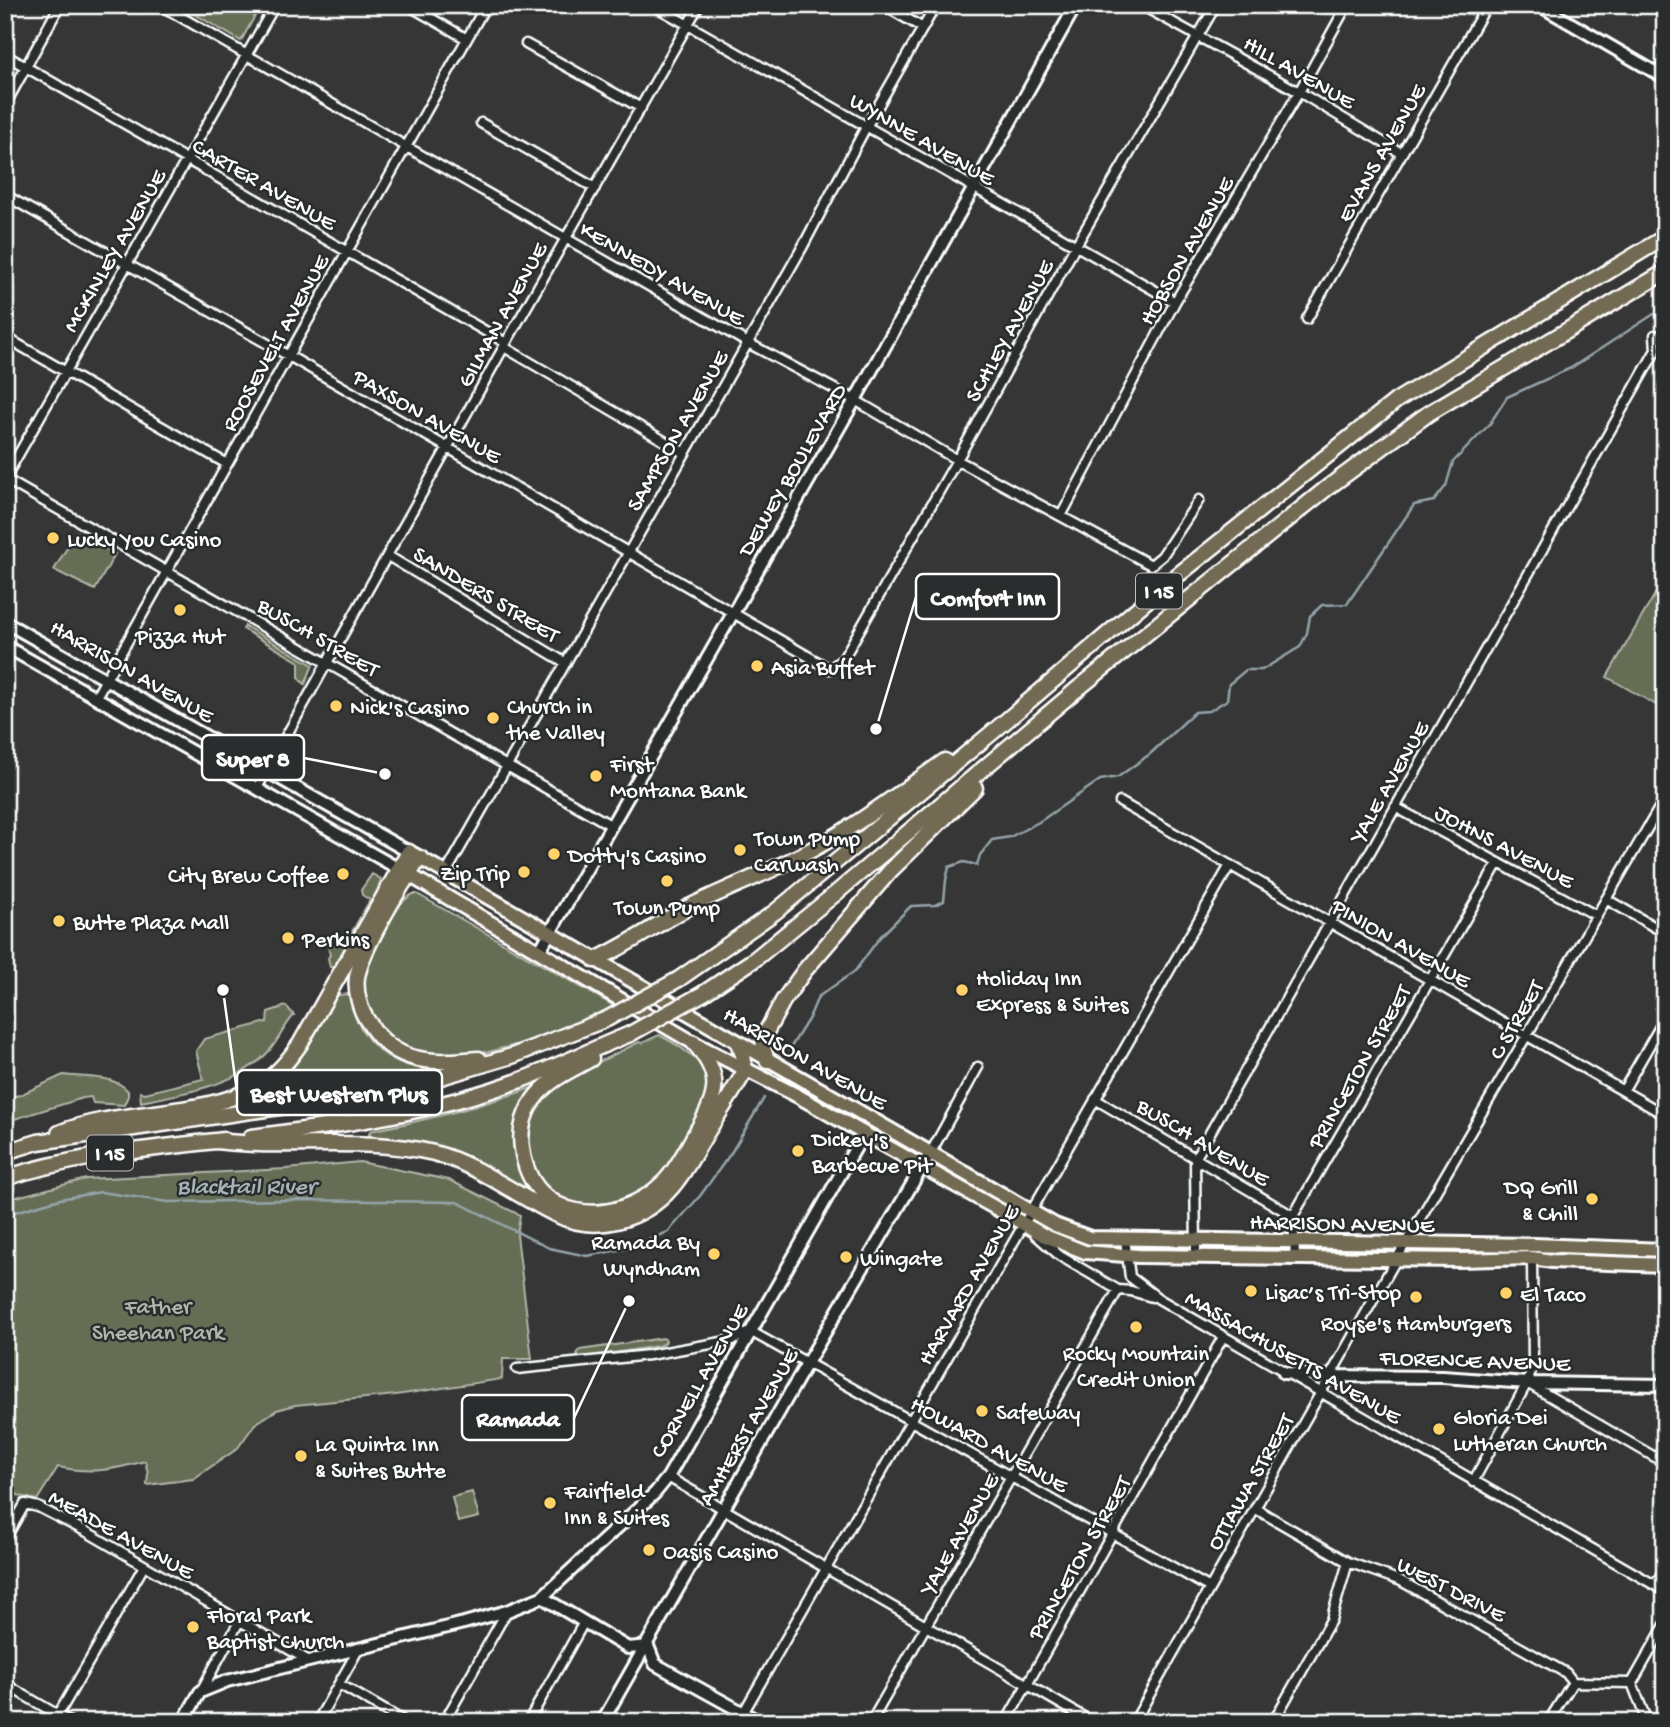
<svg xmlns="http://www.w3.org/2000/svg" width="1670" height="1727" font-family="'Gochi Hand',sans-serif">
<rect width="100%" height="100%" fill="#373636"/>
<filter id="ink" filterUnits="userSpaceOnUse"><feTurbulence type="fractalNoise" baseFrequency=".0143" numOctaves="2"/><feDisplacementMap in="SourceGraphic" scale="14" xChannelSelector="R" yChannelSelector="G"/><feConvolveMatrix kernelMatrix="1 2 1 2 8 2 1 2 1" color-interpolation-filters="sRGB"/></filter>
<g filter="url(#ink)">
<!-- green -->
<path fill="#656e54" stroke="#b2b6aa" stroke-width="2" d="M179 5H261L241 41Z
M76 532 115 554 95 590 54 570Z
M1665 577V710L1607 677Z
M245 626 313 665 305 684 299 679V662L243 629Z
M372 874 381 879 376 895 336 966 330 967 328 958 330 955 326 938 324 937 329 936 345 944 370 900 362 895 361 890Z
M413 894H417L614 1006 597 1015 594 1014 589 1020C548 1034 455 1071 413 1055 406 1052 398 1044 392 1039 387 1035 379 1031 375 1026 352 997 368 959 383 931 391 918 398 902 413 894Z
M348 994C352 1002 353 1012 357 1021 372 1052 399 1068 433 1070V1073L333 1094 252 1102 253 1099C263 1091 275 1085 285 1076 306 1055 319 1025 333 999L339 995Z
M286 1006 294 1015C284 1026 279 1040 269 1051 238 1086 184 1093 141 1102L140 1092 145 1093 203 1079 196 1051 204 1039 267 1022 268 1012Z
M659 1035C692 1052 720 1070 700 1111 687 1140 668 1181 639 1197 631 1201 594 1210 587 1209 578 1207 559 1201 552 1195 526 1173 519 1131 539 1103 557 1080 612 1056 639 1042L642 1043Z
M63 1075C84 1078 113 1074 128 1091V1096L124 1105 93 1103 91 1097 83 1098 5 1122V1098L20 1095Z
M534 1087C531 1096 524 1103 520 1112 508 1135 514 1162 525 1184L522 1188 469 1158 444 1149 375 1137 369 1134 370 1131 374 1130C429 1120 482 1106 534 1087Z
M360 1162 449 1180 520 1215 517 1235 532 1359H503L502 1379 396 1395 295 1405 277 1410 255 1424 237 1449 193 1479 147 1485 148 1473 145 1461C113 1470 91 1474 58 1467L37 1500 20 1496 5 1488V1200L86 1179 286 1169Z
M663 1338 666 1340 665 1343 658 1346 581 1358 577 1354 580 1350Z
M472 1492 479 1517 458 1522 452 1497Z"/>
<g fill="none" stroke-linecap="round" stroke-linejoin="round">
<!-- stream -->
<path stroke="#94a4aa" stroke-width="2.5" d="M789 1050 809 1018 818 997 855 971 880 937 911 906 935 905 944 901 946 880 949 867 964 862 977 865 980 855 992 840 1010 837 1039 822 1100 780 1118 777 1150 754 1195 712 1209 711 1227 700 1229 684 1246 670H1262L1300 647 1307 633 1310 616 1322 605 1347 604 1414 505 1434 501 1446 486 1453 462 1489 425 1507 397 1571 368 1654 314 1665 318
M5 1215 60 1199 101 1192 168 1202 291 1200 457 1202 549 1248 587 1256 629 1248 668 1232 700 1196 731 1153 764 1098"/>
<defs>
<path id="street" d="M160 5 748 343 855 400 957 460 1151 565 1162 556 1199 500
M408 5 467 39
M653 5 1175 302
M883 5 923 28
M1141 5 1299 92 1401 153
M526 44 641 108
M5 55 506 343
M5 105 60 5
M481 123 595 188
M5 195 289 356 830 669 843 659 957 460 1075 247 1216 5
M1307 319 1487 5
M5 337 227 464
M504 347 683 452
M5 478 275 5
M5 479 612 826
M1061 516 1175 302 1299 92 1347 5
M388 556 566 663
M96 697 486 5
M257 788 506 343 699 5
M1120 802 1665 1115
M1395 807 1597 916
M446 873 803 246 866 127 936 5
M1606 899 1665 933
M1623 1091 1665 1018
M1095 1099 1293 1216
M931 1152 978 1067
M1036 1235 1060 1256 1118 1290 1131 1291 1152 1297
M1125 1239 1130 1277 1159 1299 1665 1591
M1196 1256 1195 1159 1656 350 1655 335
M1295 1257 1293 1216 1498 863
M517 1369 649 1355 733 1340 750 1331 1210 1588
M1527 1383 1665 1463
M668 1477 1092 1722
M1473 1482 1527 1383 1533 1365 1532 1258
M1256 1509 1348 1562 1401 1581 1566 1673 1573 1682 1632 1683
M5 1539 25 1504 38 1507 87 1532 309 1661
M1655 1585 1665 1568
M5 1684 70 1722
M339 1684 405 1722
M201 1691 240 1620
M54 1722 144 1566
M317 1722 358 1650
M444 1722 507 1611
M528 1722 584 1622
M738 1722 1230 865
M871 1722 1118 1290
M1006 1722 1223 1337
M1134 1722 1397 1258 1665 798
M1273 1722 1331 1620 1348 1562
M1548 1722 1573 1682
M1647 1722 1632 1683 1665 1625"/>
<path id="secondary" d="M1539 5 1665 78
M5 622 409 852
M5 646 399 869
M539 952 855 400 1076 5
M1284 1373 1331 1376 1443 1377 1527 1383 1665 1385
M542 1597 628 1648 648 1646 655 1664 760 1722
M183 1722 200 1692 227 1681 464 1623 507 1611 542 1597 655 1493 668 1477 864 1133
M602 1722 807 1363 931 1152"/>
<path id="primary" d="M413 854 1055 1225 1090 1238 1534 1245 1665 1250
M401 870 694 1043 796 1095 1045 1236 1085 1252 1138 1256 1460 1260 1532 1258 1552 1261 1665 1265"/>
<path id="highway" d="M420 858C401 885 363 946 357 977 355 992 360 1011 369 1023 396 1066 434 1063 479 1059
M595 960C628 945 657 924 689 907 729 887 771 872 811 850 858 825 901 792 945 761
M679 979 775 912 994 731 1158 591 1397 400 1665 237
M704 993 755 959 835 894 1075 691 1327 488 1429 413 1665 272
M591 1059C573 1069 552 1078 538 1094 525 1109 519 1129 522 1148 531 1224 616 1230 664 1182 678 1168 688 1146 698 1129 719 1094 722 1074 694 1043
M767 1060 763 1048 765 1034 783 1001 805 970 890 871 975 788
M59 1133C119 1108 204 1118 258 1086 276 1076 288 1061 300 1044L409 852
M251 1137C343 1125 434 1112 521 1080 558 1066 593 1049 630 1034
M217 1141C289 1150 362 1136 434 1153 479 1165 515 1195 557 1215 596 1234 644 1220 672 1187 686 1171 695 1152 706 1134 719 1113 733 1092 745 1071L743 1054 738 1043
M5 1152 38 1142 397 1090 512 1056 607 1019
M5 1178C77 1155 150 1149 224 1140"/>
</defs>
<!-- street casing -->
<use href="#street" stroke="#fff" stroke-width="13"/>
<!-- secondary casing -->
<use href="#secondary" stroke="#fff" stroke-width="16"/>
<!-- primary casing -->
<use href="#primary" stroke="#fff" stroke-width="18"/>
<!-- highway casing -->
<use href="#highway" stroke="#fff" stroke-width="19"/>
<!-- street -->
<use href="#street" stroke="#2a2d2e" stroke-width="8"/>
<!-- secondary -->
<use href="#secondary" stroke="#2a2d2e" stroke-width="10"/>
<!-- primary -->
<use href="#primary" stroke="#736b52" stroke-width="12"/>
<!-- highway -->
<use href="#highway" stroke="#736b52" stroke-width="14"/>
<defs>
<path id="highway-bridge" d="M607 1019 679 979
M630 1034 704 993"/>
</defs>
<!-- highway-bridge casing -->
<use href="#highway-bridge" stroke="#fff" stroke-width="19" stroke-linecap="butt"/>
<!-- highway-bridge -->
<use href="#highway-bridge" stroke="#736b52" stroke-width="14"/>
</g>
</g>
<!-- markers -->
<g fill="#ffd166" stroke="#2a2d2e" stroke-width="2.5">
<circle cx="53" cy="538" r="7"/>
<circle cx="180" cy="610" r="7"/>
<circle cx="757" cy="666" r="7"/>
<circle cx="336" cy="706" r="7"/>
<circle cx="493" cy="718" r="7"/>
<circle cx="596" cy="776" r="7"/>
<circle cx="740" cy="850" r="7"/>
<circle cx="554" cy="854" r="7"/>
<circle cx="524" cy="872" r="7"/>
<circle cx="343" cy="874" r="7"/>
<circle cx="667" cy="881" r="7"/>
<circle cx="59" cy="921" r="7"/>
<circle cx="288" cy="938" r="7"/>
<circle cx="962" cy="990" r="7"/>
<circle cx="798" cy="1151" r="7"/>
<circle cx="1592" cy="1199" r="7"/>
<circle cx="714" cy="1254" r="7"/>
<circle cx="846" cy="1257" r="7"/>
<circle cx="1251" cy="1291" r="7"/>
<circle cx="1506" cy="1293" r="7"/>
<circle cx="1416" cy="1297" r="7"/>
<circle cx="1136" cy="1327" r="7"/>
<circle cx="982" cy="1411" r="7"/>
<circle cx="1439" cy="1429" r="7"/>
<circle cx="301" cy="1456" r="7"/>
<circle cx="550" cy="1503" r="7"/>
<circle cx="649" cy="1550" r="7"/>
<circle cx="193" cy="1627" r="7"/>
</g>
<g text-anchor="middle" stroke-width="5" stroke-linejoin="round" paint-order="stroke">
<!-- shield labels -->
<g fill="#2a2d2e" stroke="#bfc0c0" stroke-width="2">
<rect x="1136" y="573.5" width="46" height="35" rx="5"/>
<rect x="87" y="1135.5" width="46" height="35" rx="5"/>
</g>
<g font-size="21" font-weight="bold" fill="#fff">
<text x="1159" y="598">I 15</text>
<text x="110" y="1160">I 15</text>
</g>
<!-- street labels -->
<g font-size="23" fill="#fff" stroke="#2a2d2e">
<text transform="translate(1300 71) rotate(30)" y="8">HILL AVENUE</text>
<text transform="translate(923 138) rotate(30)" y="8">WYNNE AVENUE</text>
<text transform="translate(1380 152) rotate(-60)" y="8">EVANS AVENUE</text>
<text transform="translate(265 183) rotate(30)" y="8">CARTER AVENUE</text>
<text transform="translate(113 250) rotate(-60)" y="8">MCKINLEY AVENUE</text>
<text transform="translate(1185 250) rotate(-60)" y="8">HOBSON AVENUE</text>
<text transform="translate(663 272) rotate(30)" y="8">KENNEDY AVENUE</text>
<text transform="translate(501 314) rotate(-61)" y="8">GILMAN AVENUE</text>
<text transform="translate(1008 330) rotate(-61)" y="8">SCHLEY AVENUE</text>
<text transform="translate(274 342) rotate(-61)" y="8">ROOSEVELT AVENUE</text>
<text transform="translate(428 415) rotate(30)" y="8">PAXSON AVENUE</text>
<text transform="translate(676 430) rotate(-60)" y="8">SAMPSON AVENUE</text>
<text transform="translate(791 469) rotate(-60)" y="8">DEWEY BOULEVARD</text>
<text transform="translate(487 593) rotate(31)" y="8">SANDERS STREET</text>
<text transform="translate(319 636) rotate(30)" y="8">BUSCH STREET</text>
<text transform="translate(133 670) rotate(30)" y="8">HARRISON AVENUE</text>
<text transform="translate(1388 781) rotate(-60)" y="8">YALE AVENUE</text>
<text transform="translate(1505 845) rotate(28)" y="8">JOHNS AVENUE</text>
<text transform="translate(1402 942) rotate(30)" y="8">PINION AVENUE</text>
<text transform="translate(1515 1019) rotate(-60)" y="8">C STREET</text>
<text transform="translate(806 1057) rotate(30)" y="8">HARRISON AVENUE</text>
<text transform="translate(1358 1066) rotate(-60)" y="8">PRINCETON STREET</text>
<text transform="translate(1204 1141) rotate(31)" y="8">BUSCH AVENUE</text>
<text transform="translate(1342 1222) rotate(1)" y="8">HARRISON AVENUE</text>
<text transform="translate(967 1284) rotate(-60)" y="8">HARVARD AVENUE</text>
<text transform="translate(1294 1356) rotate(30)" y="8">MASSACHUSETTS AVENUE</text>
<text transform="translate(1475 1359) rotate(2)" y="8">FLORENCE AVENUE</text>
<text transform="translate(698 1380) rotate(-60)" y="8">CORNELL AVENUE</text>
<text transform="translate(747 1426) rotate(-60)" y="8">AMHERST AVENUE</text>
<text transform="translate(990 1443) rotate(29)" y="8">HOWARD AVENUE</text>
<text transform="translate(1249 1481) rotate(-60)" y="8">OTTAWA STREET</text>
<text transform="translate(122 1533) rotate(29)" y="8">MEADE AVENUE</text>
<text transform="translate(958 1533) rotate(-60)" y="8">YALE AVENUE</text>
<text transform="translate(1078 1557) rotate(-60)" y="8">PRINCETON STREET</text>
<text transform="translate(1452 1588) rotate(27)" y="8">WEST DRIVE</text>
</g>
<!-- poi labels -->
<g font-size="23" fill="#fff" stroke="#2a2d2e" text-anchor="start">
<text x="67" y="546">Lucky You Casino</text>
<text x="180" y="643" text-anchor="middle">Pizza Hut</text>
<text x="771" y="674">Asia Buffet</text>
<text x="507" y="713">Church in<tspan x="507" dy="26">the Valley</tspan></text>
<text x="350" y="714">Nick's Casino</text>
<text x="610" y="771">First<tspan x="610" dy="26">Montana Bank</tspan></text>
<text x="754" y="845">Town Pump<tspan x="754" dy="26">Carwash</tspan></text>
<text x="568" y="862">Dotty's Casino</text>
<text x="510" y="880" text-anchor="end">Zip Trip</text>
<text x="329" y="882" text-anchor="end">City Brew Coffee</text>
<text x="667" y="914" text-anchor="middle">Town Pump</text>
<text x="73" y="929">Butte Plaza Mall</text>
<text x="302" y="946">Perkins</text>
<text x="976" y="985">Holiday Inn<tspan x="976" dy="26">Express &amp; Suites</tspan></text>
<text x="812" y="1146">Dickey's<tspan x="812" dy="26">Barbecue Pit</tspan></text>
<text x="1578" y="1194" text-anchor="end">DQ Grill<tspan x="1578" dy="26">&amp; Chill</tspan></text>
<text x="700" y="1249" text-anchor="end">Ramada By<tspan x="700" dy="26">Wyndham</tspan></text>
<text x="860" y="1265">Wingate</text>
<text x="1265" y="1299">Lisac’s Tri-Stop</text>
<text x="1520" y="1301">El Taco</text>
<text x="1416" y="1330" text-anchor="middle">Royse's Hamburgers</text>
<text x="1136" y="1360" text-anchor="middle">Rocky Mountain<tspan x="1136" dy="26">Credit Union</tspan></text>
<text x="996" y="1419">Safeway</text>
<text x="1453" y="1424">Gloria Dei<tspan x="1453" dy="26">Lutheran Church</tspan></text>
<text x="315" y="1451">La Quinta Inn<tspan x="315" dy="26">&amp; Suites Butte</tspan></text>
<text x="564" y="1498">Fairfield<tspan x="564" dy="26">Inn &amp; Suites</tspan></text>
<text x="663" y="1558">Oasis Casino</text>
<text x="207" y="1622">Floral Park<tspan x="207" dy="26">Baptist Church</tspan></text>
</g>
<!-- park labels -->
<g font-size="23" fill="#b2b6aa" stroke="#2a2d2e">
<text x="158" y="1313">Father<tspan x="158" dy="26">Sheehan Park</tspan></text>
</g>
<!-- water labels -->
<g font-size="24" font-style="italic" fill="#a6b4b8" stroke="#2a2d2e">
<text x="246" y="1193">Blacktail River</text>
</g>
</g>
<!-- callouts -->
<path fill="none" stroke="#fff" stroke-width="2.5" d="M876 729L916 597M385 774L304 758M223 990L237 1092M629 1301L574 1418"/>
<g fill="#fff" stroke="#2a2d2e" stroke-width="2.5">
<circle cx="876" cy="729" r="7"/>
<circle cx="385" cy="774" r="7"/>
<circle cx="223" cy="990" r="7"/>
<circle cx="629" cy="1301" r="7"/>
</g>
<g fill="#2a2d2e" stroke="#fff" stroke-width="2.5">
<rect x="916" y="574" width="143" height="45" rx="7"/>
<rect x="202" y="735" width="102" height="45" rx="7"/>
<rect x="237" y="1070" width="205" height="45" rx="7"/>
<rect x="462" y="1395" width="112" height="45" rx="7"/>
</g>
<g font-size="24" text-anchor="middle" font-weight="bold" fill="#fff">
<text x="988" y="605">Comfort Inn</text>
<text x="253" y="766">Super 8</text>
<text x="339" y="1101">Best Western Plus</text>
<text x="518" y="1426">Ramada</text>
</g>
<!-- margin -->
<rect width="1670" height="1727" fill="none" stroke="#2a2d2e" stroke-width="28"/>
<rect x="14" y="14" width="1642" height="1699" fill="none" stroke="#fff" stroke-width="2.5" filter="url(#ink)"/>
</svg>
